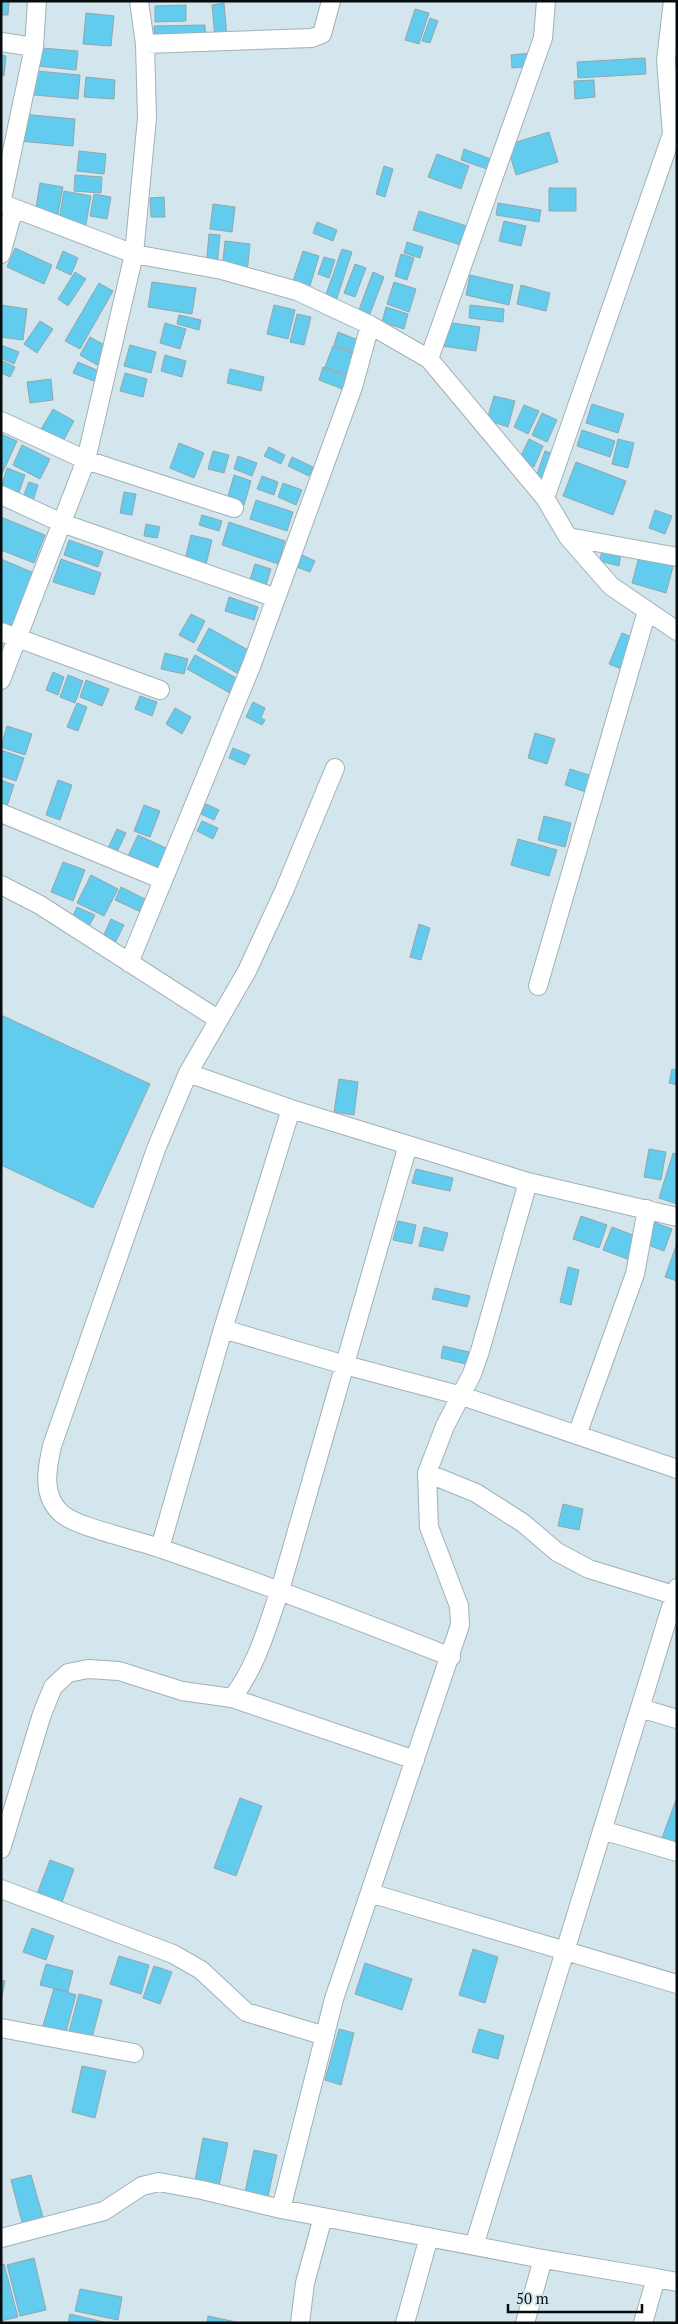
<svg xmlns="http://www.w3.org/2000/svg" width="678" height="2324" font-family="'PT Serif',serif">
<rect width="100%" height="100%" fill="#d4e6ed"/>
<!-- building -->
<path fill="#61cced" stroke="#94a6ac" d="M1 1H9L8 15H1Z
M224 3 227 37 215 38 212 5Z
M186 5V21L155 22V6Z
M415 9 429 13 419 44 405 40Z
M86 13 114 16 111 46 83 44Z
M430 18 438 21 430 43 422 41Z
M205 25 206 45 155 46 154 26Z
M30 47 78 51 76 70 28 65Z
M532 53 534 66 512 68 511 55Z
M1 55 6 56 4 76 1 75Z
M645 58 646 74 578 78 577 62Z
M26 70 80 75 78 99 24 94Z
M86 77 115 80 114 99 84 97Z
M594 80 595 97 575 99 574 81Z
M21 114 75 119 73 146 19 141Z
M549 132 558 162 516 175 507 145Z
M464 149 491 159 487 169 461 160Z
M79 151 106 154 104 174 77 171Z
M437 154 469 166 461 189 428 177Z
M384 166 393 169 385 197 376 194Z
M75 175 102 177 101 193 74 191Z
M40 183 63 187 57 219 35 214Z
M549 188H576V211H549Z
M64 191 91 196 85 230 58 225Z
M94 194 111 197 107 219 90 216Z
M164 197 165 217H151L150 198Z
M498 203 541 210 539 222 496 215Z
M213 204 235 207 232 232 210 229Z
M419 211 467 226 461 245 413 230Z
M504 221 526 226 521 246 499 241Z
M317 222 337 230 333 241 313 233Z
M209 234 220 235 217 268 206 267Z
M225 241 250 244 247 273 222 270Z
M407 242 423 247 420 258 404 253Z
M15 248 52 265 44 284 7 267Z
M342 249 352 252 336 301 325 297Z
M63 251 78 258 71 275 56 268Z
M303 251 319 256 309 289 292 284Z
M401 254 414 258 407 280 395 276Z
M324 257 335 260 329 278 318 274Z
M355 264 366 268 355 297 344 293Z
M75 272 86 279 68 306 58 299Z
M373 272 384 277 368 319 357 315Z
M470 275 513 285 509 305 466 295Z
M152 282 196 288 192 314 148 307Z
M394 282 416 289 409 312 387 304Z
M99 283 113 291 80 349 65 341Z
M521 285 550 293 546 311 517 304Z
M1 305 27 309 23 340 1 337Z
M274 305 295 310 288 339 267 334Z
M470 305 504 309 503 322 469 318Z
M386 307 408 314 404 329 382 322Z
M297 314 311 317 304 345 290 342Z
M179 315 201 320 199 330 177 324Z
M40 321 53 329 37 353 24 344Z
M445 322 480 327 476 351 442 346Z
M165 323 186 329 180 349 160 343Z
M338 332 358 340 353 352 334 345Z
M90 337 108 347 97 365 80 355Z
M1 345 19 352 14 364 1 358Z
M130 345 156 352 151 373 124 366Z
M333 346 358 355 349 376 325 367Z
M165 355 186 361 182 377 161 371Z
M1 360 15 367 10 377 1 373Z
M78 362 99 371 94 381 73 373Z
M323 367 350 378 345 390 319 380Z
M230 369 264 377 261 391 227 383Z
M125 373 147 379 143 397 120 391Z
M51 379 53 400 30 403 27 382Z
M494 396 515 401 508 427 487 420Z
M592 404 624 414 618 433 586 423Z
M524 405 539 411 528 434 514 427Z
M53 409 74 421 62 443 40 431Z
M542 413 557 420 547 442 532 435Z
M582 430 615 441 610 457 577 446Z
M1 434 17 441 1 476Z
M529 439 543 446 534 467 519 460Z
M618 439 634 443 628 468 612 464Z
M179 443 204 453 194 478 170 468Z
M22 445 50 459 40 479 13 465Z
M269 447 285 455 281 464 264 456Z
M213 451 229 455 224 473 208 469Z
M545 451 554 454 544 483 535 480Z
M238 456 257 463 252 476 234 469Z
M292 457 313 467 309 476 288 466Z
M576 462 626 481 613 515 563 496Z
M7 468 25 475 18 495 1 488Z
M234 475 251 481 244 505 227 500Z
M262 476 278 482 274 495 257 489Z
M29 482 38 485 33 501 23 497Z
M283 483 302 490 296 505 278 497Z
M124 492 136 494 132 515 120 513Z
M256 500 293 512 287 531 250 519Z
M655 510 672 516 665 534 649 528Z
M202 515 222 521 219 531 199 525Z
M1 517 45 535 34 563 1 550Z
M229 522 285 541 278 564 222 545Z
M146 524 160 527 157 538 144 536Z
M191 535 212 540 206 565 185 560Z
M69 540 103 552 98 567 64 555Z
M602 550 621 554 619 566 600 561Z
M640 553 674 563 666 593 632 583Z
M300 554 315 561 310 572 294 566Z
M1 559 34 573 11 628 1 624Z
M61 559 101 573 94 595 53 582Z
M255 564 271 569 264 592 248 586Z
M229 597 258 607 254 620 225 611Z
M191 614 205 621 194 643 179 635Z
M209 628 250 651 237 673 197 650Z
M622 633 637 639 624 670 609 664Z
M165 653 188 659 184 674 161 669Z
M195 655 238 679 230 693 187 669Z
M53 672 64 677 58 695 46 690Z
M68 675 83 681 75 703 60 697Z
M86 680 109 689 102 706 80 697Z
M140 696 157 702 152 716 135 709Z
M253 702 265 708 261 718 265 720 262 725 246 717Z
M77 703 87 707 78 731 67 727Z
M175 708 191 717 182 734 166 724Z
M7 726 32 734 25 755 1 747Z
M535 733 555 739 547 764 528 758Z
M233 748 250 755 245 765 229 758Z
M1 750 24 758 16 781 1 776Z
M570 769 592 776 586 792 565 785Z
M1 780 14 785 5 812 1 811Z
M58 780 72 785 60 820 46 815Z
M206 804 219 810 214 820 201 814Z
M144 805 160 811 150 837 134 831Z
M544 816 571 823 565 847 538 840Z
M202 821 218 828 213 839 197 831Z
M117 829 126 833 117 852 108 848Z
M138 835 168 849 157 872 127 858Z
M518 839 557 850 549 876 511 865Z
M63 862 85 870 73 901 51 892Z
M91 875 118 889 104 916 77 903Z
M121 887 147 900 141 912 115 900Z
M77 907 95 915 89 926 72 918Z
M111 919 124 925 114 945 102 939Z
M419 924 430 928 421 960 410 957Z
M1 1015 150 1084 93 1208 1 1165Z
M672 1069 677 1070V1085L669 1083Z
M339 1079 358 1082 354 1115 334 1112Z
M649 1149 666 1152 661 1180 644 1177Z
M673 1153 677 1154V1204L659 1198Z
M416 1169 453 1178 450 1191 412 1183Z
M581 1216 607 1225 599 1248 573 1239Z
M398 1221 416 1225 412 1244 393 1240Z
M653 1222 672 1229 664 1251 645 1244Z
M424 1227 448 1233 443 1251 419 1246Z
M612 1227 638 1237 630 1260 603 1250Z
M677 1243V1281L665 1277Z
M568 1267 579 1270 571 1305 560 1302Z
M435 1288 470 1296 467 1307 432 1299Z
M443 1346 469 1352 466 1364 441 1358Z
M563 1504 583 1509 579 1530 558 1526Z
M677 1797V1843L662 1838Z
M240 1798 262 1806 236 1876 214 1868Z
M50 1860 74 1869 57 1916 32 1907Z
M32 1928 54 1936 46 1960 23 1952Z
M473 1949 498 1957 485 2003 459 1995Z
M119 1956 149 1965 141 1994 110 1984Z
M365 1963 412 1979 402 2010 355 1994Z
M46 1964 73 1971 68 1992 40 1985Z
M154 1966 172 1972 160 2004 143 1998Z
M1 1980 5 1981 1 2001Z
M54 1988 76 1995 63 2043 40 2036Z
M79 1994 102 2000 90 2045 67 2039Z
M339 2029 354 2033 341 2085 325 2080Z
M479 2029 504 2036 498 2059 472 2052Z
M82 2066 106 2071 95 2118 72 2112Z
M203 2138 228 2143 219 2186 195 2181Z
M254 2150 277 2155 267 2201 244 2197Z
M31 2175 45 2224 24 2230 11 2180Z
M34 2258 46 2310 20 2316 7 2265Z
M4 2264 18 2317 1 2321V2265Z
M80 2289 122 2297 118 2320 75 2311Z
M70 2314 108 2323H68Z
M208 2316 236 2322V2323H207Z"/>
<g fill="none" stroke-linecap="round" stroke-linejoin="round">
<defs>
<path id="minor" d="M1 42 34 47
M145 44 312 38 322 34 331 1
M1 204 34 47 37 1
M3 204 134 254 222 270 297 291 370 325
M1 254 14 208
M429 359 543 38 546 1
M1 421 86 460 234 508
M1 495 62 523 276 598
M545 498 672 134 666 60 673 1
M568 537 677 557
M1 632 160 690
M1 680 86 460 134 254 147 118 145 44 139 1
M335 768 284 891 247 971 188 1073 156 1149 52 1446C47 1468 41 1496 62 1514 79 1528 138 1540 162 1549 259 1582 355 1619 451 1657
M1 813 163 880
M1 885 40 905 219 1020
M129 963 252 664 353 387 370 325 429 359 545 498 568 537 611 586 677 631
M538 986 647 611
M188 1073 291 1109 408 1145
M223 1329 345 1365 462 1396 677 1469
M577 1435 635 1274 647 1209
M427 1473 476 1493 523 1523 557 1552 589 1569 677 1596
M160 1548 223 1329 291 1109
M232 1698 415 1760
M640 1708 677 1719
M602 1830 677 1852
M1 1849 42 1714 53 1687 68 1673 88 1669 119 1671 182 1691 232 1698C257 1666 267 1627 280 1590L408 1145 528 1182 677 1217
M1 1889 173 1954 201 1970 246 2012 325 2036
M370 1893 677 1984
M1 2028 134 2053
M281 2209 334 1999 460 1625 459 1606 429 1527 427 1473 445 1426 472 1374 480 1351 528 1182
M1 2238 104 2211 142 2186 159 2182 202 2190 281 2209 543 2259 656 2278
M474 2246 677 1588
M300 2323 305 2283 323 2217
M405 2323 429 2237
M525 2323 543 2259
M643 2323 656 2278 677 2282"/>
</defs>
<!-- minor casing -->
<use href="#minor" stroke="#a0b1b8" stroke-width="20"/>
<!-- minor -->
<use href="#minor" stroke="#fff" stroke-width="18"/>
</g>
<!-- border -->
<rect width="678" height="2324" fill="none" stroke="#070d0f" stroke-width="5"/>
<!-- scale -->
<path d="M508 2304v8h134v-8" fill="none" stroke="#070d0f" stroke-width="2.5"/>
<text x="516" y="2304" font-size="15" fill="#070d0f" stroke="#d4e6ed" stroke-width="4" paint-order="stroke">50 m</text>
</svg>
